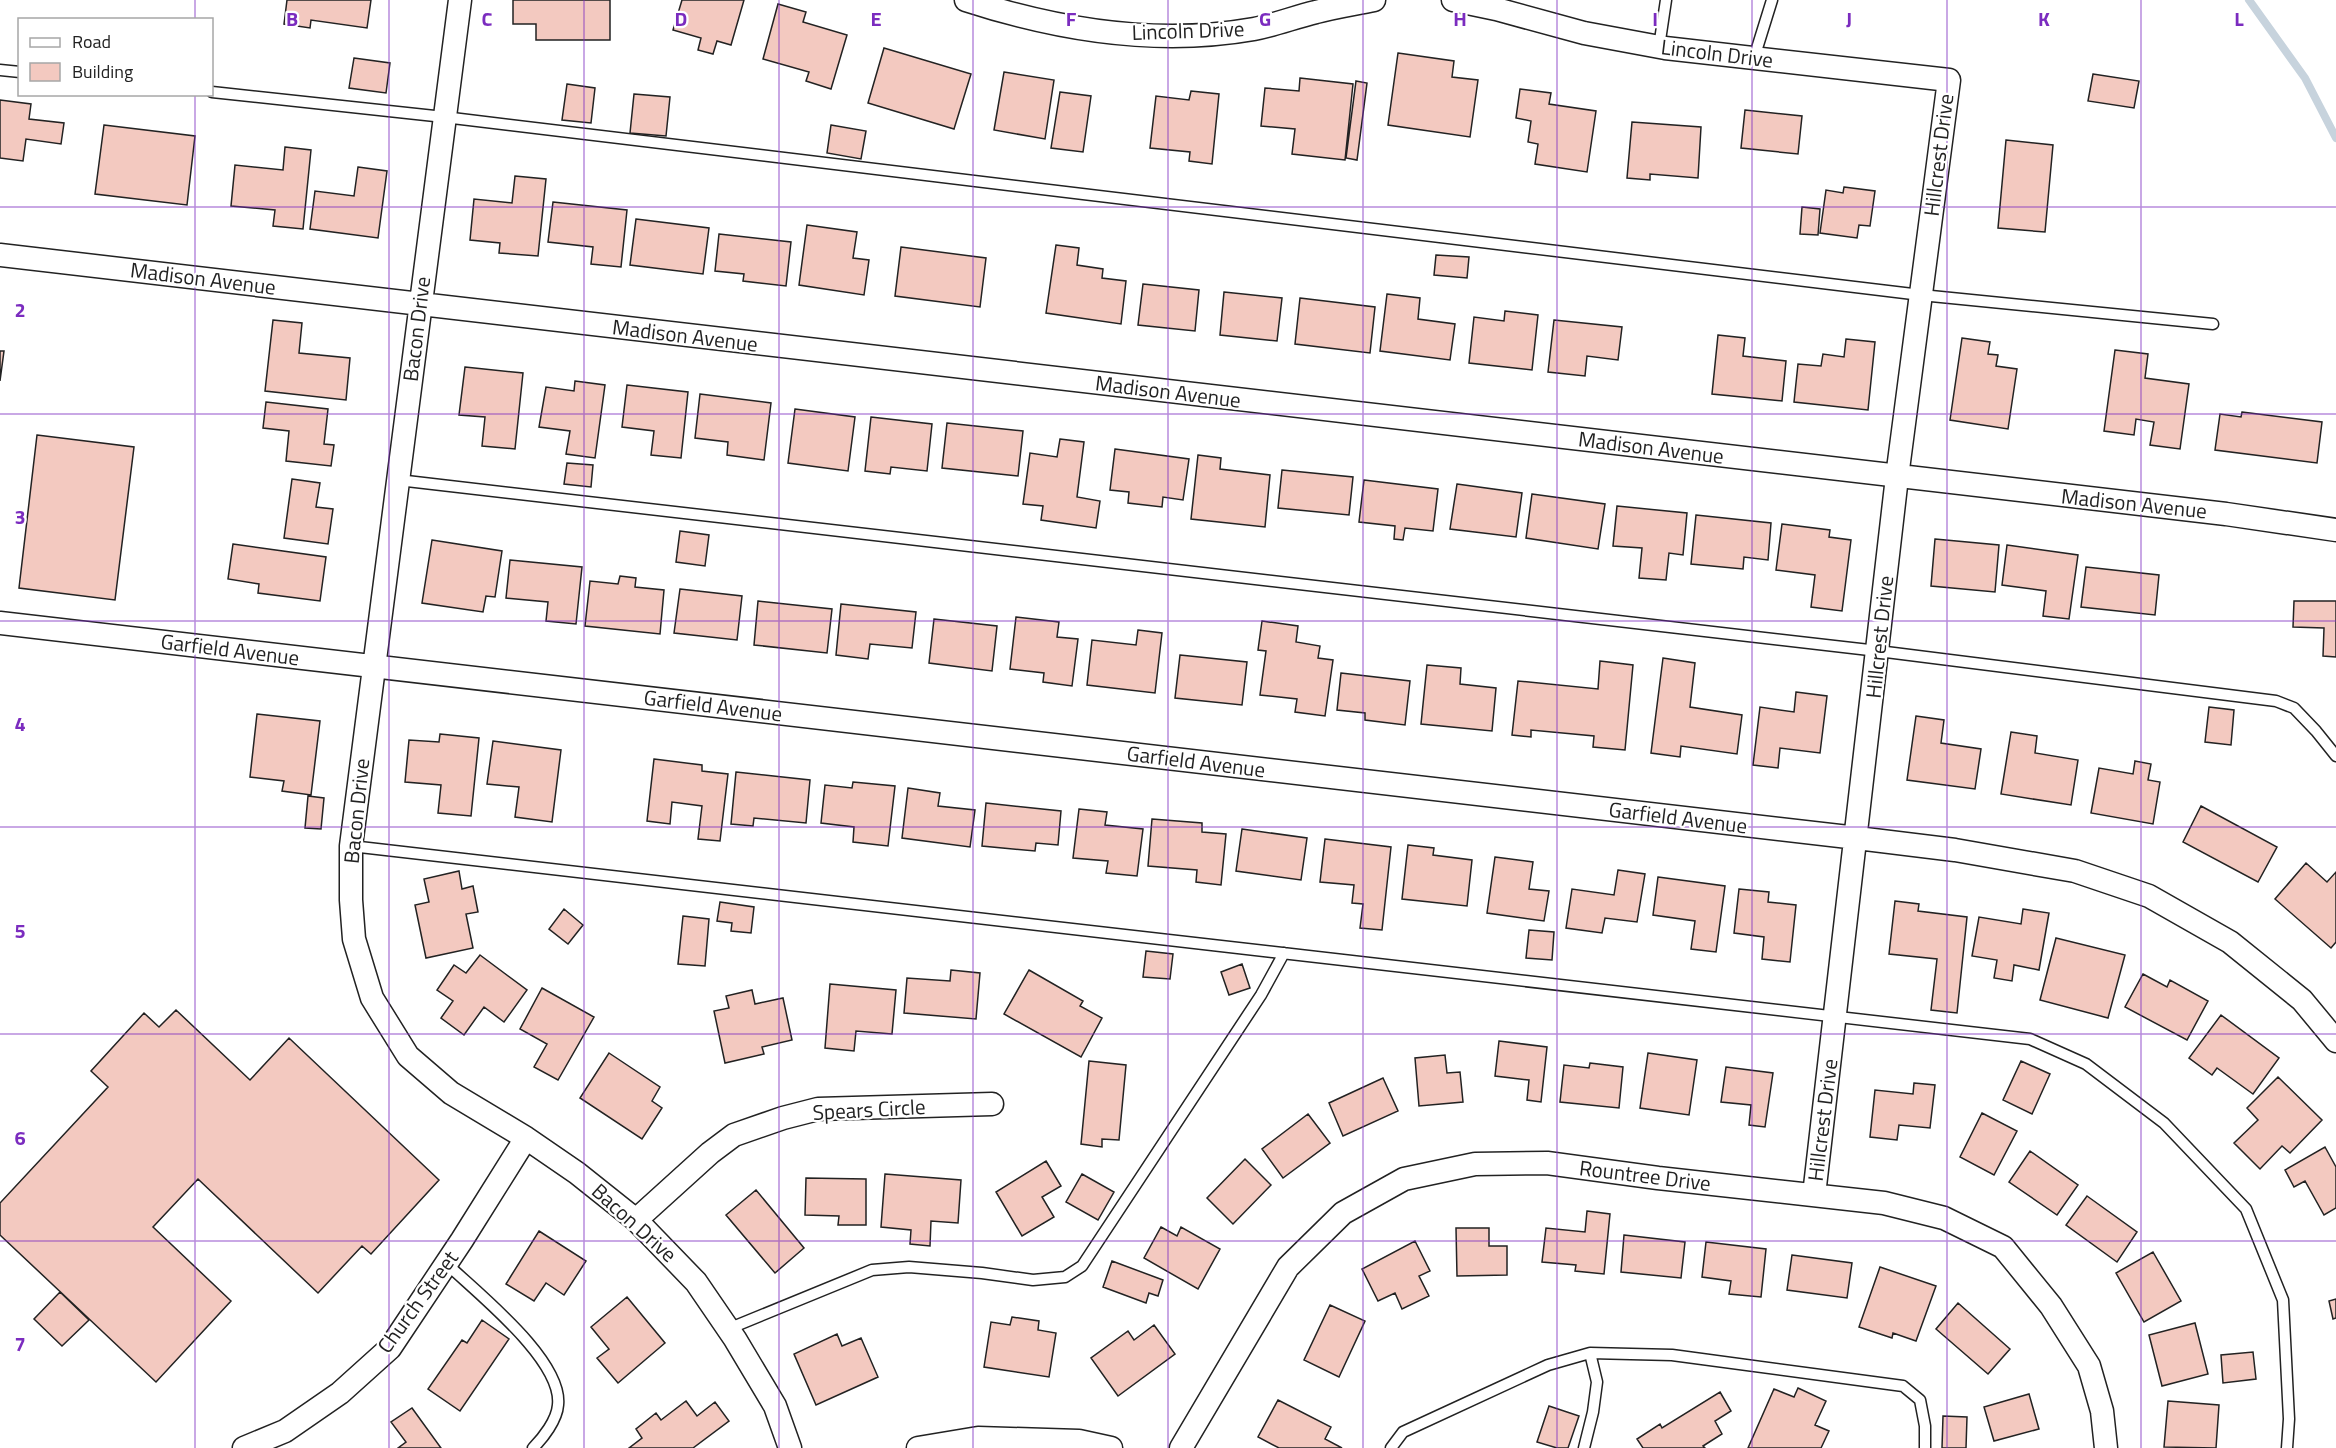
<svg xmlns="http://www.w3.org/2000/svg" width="2336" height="1448" font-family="'Titillium Web',sans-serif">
<rect width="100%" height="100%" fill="#fff"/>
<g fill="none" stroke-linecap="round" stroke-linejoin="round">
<!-- stream -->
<path stroke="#c7d3dd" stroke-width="8" d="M2249 0 2305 78 2336 138"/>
</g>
<!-- building -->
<path fill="#f3c9c0" stroke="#222" stroke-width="1.5" d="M287 0H371L367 28 311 20 310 28 284 24Z
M513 0H610V40H536V24H513Z
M682 0H744L731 45 717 41 713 54 698 50 701 38 673 30Z
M778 4 806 12 803 22 847 35 831 89 806 81 809 72 763 59Z
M884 48 971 74 954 129 868 103Z
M1398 53 1454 61 1452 77 1478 80 1470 137 1388 125Z
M354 58 390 63 386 93 349 88Z
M1004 72 1054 80 1045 139 994 130Z
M2093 74 2139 81 2134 108 2088 101Z
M1300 78 1353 84 1345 160 1292 154 1295 129 1261 126 1265 88 1299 91Z
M1356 81 1367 83 1357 160 1346 158Z
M567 84 595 88 591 123 562 120Z
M1520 89 1551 93 1549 104 1596 111 1587 172 1535 164 1538 144 1528 142 1531 121 1516 118Z
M1191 91 1219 94 1212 164 1189 161 1190 152 1150 148 1156 96 1189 100Z
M1060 92 1091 96 1083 152 1051 148Z
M634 94 670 97 666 136 630 133Z
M0 100 31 104 29 119 64 123 61 144 26 139 23 161 0 158Z
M1745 110 1802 116 1798 154 1741 148Z
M1632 122 1701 127 1698 178 1650 174V180L1627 178Z
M104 125 195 136 187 205 95 194Z
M831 125 866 131 861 159 827 153Z
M2006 140 2053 145 2045 232 1998 228Z
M285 147 311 150 303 229 273 226 275 210 231 206 235 165 283 170Z
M358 167 387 171 378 238 310 229 315 191 354 196Z
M515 176 546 179 538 256 499 253 500 243 470 240 474 199 512 203Z
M1844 187 1875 191 1870 226 1859 225 1857 238 1820 233 1826 190 1843 193Z
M553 202 627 210 621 267 591 264 593 247 548 242Z
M1802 207 1820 209 1818 235 1800 234Z
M636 219 709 228 703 274 630 265Z
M807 225 857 232 853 258 869 260 864 295 799 285Z
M719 234 791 242 786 286 743 281 744 274 715 271Z
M1056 245 1079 248 1077 265 1103 269 1102 278 1126 281 1121 324 1046 313Z
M901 247 986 258 980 307 895 296Z
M1436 255 1469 257 1467 278 1434 275Z
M1143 284 1199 290 1195 331 1138 325Z
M1224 292 1282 298 1277 341 1220 335Z
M1387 294 1420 298 1418 319 1455 324 1450 360 1380 351Z
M1300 298 1375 307 1370 353 1295 344Z
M1505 311 1538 315 1532 370 1469 363 1474 317 1504 321Z
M273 320 302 323 299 353 350 358 346 400 265 391Z
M1554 320 1622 327 1618 360 1587 356 1585 376 1548 372Z
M1718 335 1745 338 1743 356 1786 361 1782 401 1712 394Z
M1962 338 1990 342 1988 354 1998 355 1996 366 2017 369 2008 429 1950 420Z
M1846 339 1875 342 1868 410 1794 402 1798 364 1821 366 1823 354 1844 357Z
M2115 350 2148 354 2145 378 2189 384 2180 449 2150 445 2154 422 2136 419 2134 435 2104 431Z
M0 351H4L0 381Z
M465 367 523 373 515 449 482 446 485 417 459 415Z
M575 381 605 385 595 458 566 454 570 431 539 427 546 387 574 391Z
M627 385 688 392 681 458 651 455 654 431 622 427Z
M700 394 771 403 764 460 727 455 728 442 695 438Z
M266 402 328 409 324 444 334 445 331 466 286 461 289 431 263 428Z
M795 409 855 417 848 471 788 463Z
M2242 412 2322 422 2317 463 2215 450 2220 414 2241 417Z
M871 417 932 424 927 471 891 467 890 474 865 471Z
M947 423 1023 431 1018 476 942 468Z
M37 435 134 447 115 600 19 588Z
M1060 439 1084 442 1077 497 1100 501 1096 528 1041 520 1043 506 1023 504 1030 453 1057 457Z
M1115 449 1189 459 1183 500 1163 497 1162 507 1128 503 1129 492 1110 490Z
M1198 455 1221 458 1220 469 1270 475 1265 527 1191 519Z
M567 463 593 465 591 487 564 484Z
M1282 470 1353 477 1349 515 1278 508Z
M292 479 320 483 316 507 333 509 328 544 284 538Z
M1364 480 1438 489 1433 531 1405 528 1403 540 1394 539 1395 526 1359 522Z
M1457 484 1522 493 1516 537 1450 529Z
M1532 494 1605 504 1598 549 1526 538Z
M1617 506 1687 513 1683 555 1669 553 1666 580 1639 578 1642 548 1613 546Z
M1696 515 1771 523 1768 560 1744 557 1743 569 1691 564Z
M1782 524 1830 530 1829 537 1851 540 1842 611 1811 607 1815 575 1776 570Z
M680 531 709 535 705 566 676 562Z
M1935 539 1999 545 1995 592 1931 586Z
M432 540 502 551 495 597 486 596 483 612 422 603Z
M233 544 326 557 320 601 258 593 259 584 228 579Z
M2007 545 2078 555 2069 619 2043 616 2046 591 2002 585Z
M510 560 582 567 576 624 546 621 548 602 506 598Z
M2086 567 2159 575 2155 615 2081 607Z
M620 576 636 578 635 587 664 590 660 634 585 626 590 581 618 584Z
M680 589 742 596 737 640 674 633Z
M758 601 832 609 827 653 754 645Z
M2294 601H2336V657L2323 656 2324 628 2293 627Z
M841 604 916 612 912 648 870 644 868 659 836 655Z
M1016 617 1059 622 1057 637 1078 639 1072 686 1043 682 1044 673 1010 669Z
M934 619 997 626 992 671 929 663Z
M1262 621 1298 626 1296 642 1320 646 1318 658 1333 660 1325 716 1295 712 1297 699 1260 695 1266 651 1258 650Z
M1138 630 1162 633 1155 693 1087 685 1092 640 1136 645Z
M1180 655 1247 662 1242 705 1175 698Z
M1663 658 1695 663 1690 707 1742 715 1737 754 1681 746 1680 757 1651 753Z
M1600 661 1633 665 1625 750 1593 747 1594 736 1531 730V737L1512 735 1518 681 1598 689Z
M1427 665 1461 668 1460 684 1496 688 1492 731 1421 724Z
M1341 673 1410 681 1405 725 1365 720V713L1337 710Z
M1796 692 1827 696 1820 753 1780 748 1778 768 1753 765 1760 707 1794 712Z
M2209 707 2234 710 2231 745 2205 742Z
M257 714 320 721 311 795 282 791 284 781 250 777Z
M1916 716 1944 720 1941 743 1981 749 1975 789 1907 780Z
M2011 732 2037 736 2035 753 2078 760 2071 805 2001 794Z
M440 734 479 738 471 816 438 813 441 785 405 782 409 740 439 742Z
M493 741 561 750 552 822 515 817 519 787 487 784Z
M654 759 702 765V771L728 774 720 841 698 839 702 806 672 802 670 824 647 821Z
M2135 761 2151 764 2148 780 2160 782 2153 824 2091 813 2099 768 2133 774Z
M736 772 810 780 806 823 754 818 753 826 731 824Z
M853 782 895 786 888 846 853 842 854 827 821 823 825 785 852 788Z
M908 788 940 793 938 806 975 810 970 847 902 838Z
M308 796 324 798 321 829 305 828Z
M986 803 1061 811 1058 845 1036 843 1035 851 982 846Z
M2201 806 2277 847 2258 882 2183 842Z
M1079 809 1107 812 1105 825 1143 829 1137 876 1106 873 1108 861 1073 858Z
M1152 819 1202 823V832L1226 834 1221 885 1196 882 1197 870 1148 866Z
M1242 829 1307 838 1301 880 1236 871Z
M1325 839 1391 847 1382 930 1360 928 1363 904 1352 903 1354 885 1320 882Z
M1408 845 1434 848 1433 855 1472 860 1467 906 1402 899Z
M1495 857 1533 862 1529 889 1549 891 1544 921 1487 913Z
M2306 863 2327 882 2336 872V942L2331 948 2275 899Z
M1618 870 1645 874 1637 922 1605 918 1602 933 1566 928 1572 889 1614 895Z
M459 871 462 889 473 886 478 912 466 914 473 948 426 958 415 905 429 902 424 879Z
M1658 877 1725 886 1716 952 1691 949 1695 921 1653 915Z
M1739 889 1769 892 1768 902 1796 905 1790 962 1762 959 1764 937 1734 933Z
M1895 901 1919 904 1918 911 1967 917 1957 1013 1931 1010 1937 959 1889 954Z
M720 902 754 907 751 933 731 931 732 923 717 921Z
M564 909 583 925 568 944 549 929Z
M2023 909 2049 913 2039 970 2014 965 2012 981 1994 978 1997 960 1972 956 1979 917 2021 924Z
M683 916 709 919 705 966 678 964Z
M1529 930 1554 932 1552 960 1526 958Z
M2056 938 2125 955 2108 1018 2040 1000Z
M1146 951 1173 954 1170 979 1143 977Z
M480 955 527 990 504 1022 484 1007 464 1035 441 1018 453 1001 437 990 454 965 466 973Z
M1242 964 1250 988 1229 995 1221 972Z
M951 970 980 973 976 1019 904 1013 907 978 950 981Z
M1029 970 1083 1001 1080 1006 1102 1018 1081 1057 1004 1014Z
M2143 974 2167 987 2170 980 2208 1001 2187 1040 2125 1007Z
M830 984 896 990 892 1034 856 1031 854 1051 825 1048Z
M542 988 594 1017 558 1080 534 1067 547 1044 520 1029Z
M752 990 755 1004 783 998 792 1040 762 1047 764 1054 725 1063 714 1011 729 1008 726 996Z
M176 1010 250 1080 289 1038 439 1180 371 1254 362 1246 318 1293 198 1179 153 1227 231 1301 156 1382 0 1235V1203L108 1087 91 1071 144 1013 159 1027Z
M2221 1015 2279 1058 2253 1094 2217 1068 2212 1075 2189 1058Z
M1499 1041 1547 1047 1541 1102 1527 1100 1529 1080 1495 1076Z
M609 1053 660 1087 652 1101 662 1108 642 1139 580 1098Z
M1648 1053 1697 1060 1689 1115 1640 1108Z
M1445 1055 1447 1073 1460 1072 1463 1102 1419 1106 1415 1058Z
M1089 1061 1126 1065 1119 1140 1102 1139V1147L1081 1144Z
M2021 1061 2050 1074 2032 1114 2003 1100Z
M1590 1063 1623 1067 1619 1108 1560 1102 1564 1065 1589 1068Z
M1726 1067 1773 1073 1765 1127 1749 1125 1751 1105 1721 1102Z
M2278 1077 2322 1120 2290 1153 2282 1146 2260 1169 2234 1143 2258 1120 2247 1108Z
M1383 1078 1398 1111 1343 1136 1329 1103Z
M1914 1083 1935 1085 1930 1128 1899 1125 1897 1140 1870 1137 1875 1090 1913 1094Z
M1982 1113 2017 1131 1994 1175 1960 1157Z
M1308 1114 1330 1143 1283 1178 1262 1149Z
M2325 1147 2336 1167V1208L2324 1215 2305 1181 2294 1187 2285 1170Z
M2030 1151 2078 1185 2057 1215 2009 1182Z
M1245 1159 1271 1185 1233 1224 1207 1198Z
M1046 1161 1061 1186 1042 1197 1054 1217 1022 1236 996 1192Z
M885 1174 961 1180 958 1223 931 1221 930 1246 910 1244 911 1230 881 1227Z
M1082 1174 1114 1192 1098 1220 1066 1202Z
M806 1178 866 1179V1225H838L839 1216 805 1215Z
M756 1190 804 1248 775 1273 726 1215Z
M2087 1196 2137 1232 2117 1262 2066 1225Z
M1587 1211 1610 1214 1604 1274 1575 1271 1576 1265 1542 1262 1546 1228 1585 1232Z
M1161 1227 1177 1236 1181 1227 1220 1249 1198 1289 1144 1258Z
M1456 1228H1489V1246H1507V1275L1457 1276Z
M539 1231 586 1261 564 1295 546 1283 534 1301 506 1284Z
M1624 1235 1685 1242 1681 1278 1621 1272Z
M1415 1241 1430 1271 1419 1276 1429 1296 1402 1309 1395 1293 1378 1301 1362 1269Z
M1706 1242 1766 1249 1761 1297 1729 1294 1731 1281 1702 1277Z
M2153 1252 2181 1301 2144 1322 2116 1273Z
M1792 1255 1852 1263 1847 1298 1787 1290Z
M1112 1261 1163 1280 1158 1296 1149 1293 1146 1303 1103 1287Z
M1880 1267 1936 1286 1916 1341 1893 1333 1892 1338 1859 1327Z
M60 1292 89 1320 62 1346 34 1319Z
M627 1297 665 1343 618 1383 597 1358 609 1349 591 1327Z
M2336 1299V1318L2333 1319 2329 1301Z
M1958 1303 2010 1349 1988 1374 1936 1329Z
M1330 1305 1365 1321 1339 1377 1304 1360Z
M1012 1317 1039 1321 1038 1330 1056 1333 1049 1377 984 1367 991 1322 1010 1325Z
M482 1320 509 1339 460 1411 428 1389 462 1340 467 1343Z
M2195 1323 2208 1374 2162 1386 2149 1335Z
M1154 1325 1175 1354 1118 1396 1091 1358 1128 1331 1134 1340Z
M837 1334 842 1346 861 1338 878 1377 816 1405 794 1354Z
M2253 1352 2256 1379 2223 1383 2221 1355Z
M1798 1388 1826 1401 1815 1425 1829 1431 1821 1448H1748L1774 1389 1794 1397Z
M1720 1392 1731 1411 1715 1421 1722 1434 1703 1446 1705 1448H1643L1637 1439 1660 1424 1662 1428Z
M2029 1394 2039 1429 1994 1441 1984 1407Z
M1278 1400 1331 1427 1325 1439 1342 1448H1279L1258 1437Z
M686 1401 697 1416 715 1402 729 1421 693 1448H629L642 1438 636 1429 656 1413 661 1420Z
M2168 1401 2219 1405 2216 1448 2164 1447Z
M1549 1406 1579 1416 1568 1448H1557L1537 1442Z
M412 1408 441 1448H398L406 1442 391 1422Z
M1943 1416 1967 1417 1966 1448H1942Z"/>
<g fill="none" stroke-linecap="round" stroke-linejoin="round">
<defs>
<path id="lane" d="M1659 47 1666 0
M1754 58 1772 0
M0 70 20 72
M212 92 444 117 1921 295 2213 324
M398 480 1878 651 2276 701 2294 708 2316 731 2336 756
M351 846 2030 1039 2086 1064 2164 1123 2246 1209 2283 1300 2289 1419 2287 1448
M447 1264C477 1293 563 1360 558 1405 557 1420 543 1438 533 1448
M728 1329 872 1270 909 1267 982 1273 1033 1280 1065 1277 1082 1266 1261 995 1284 953
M1391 1448 1403 1432 1548 1365 1590 1353 1672 1355 1903 1386 1920 1400 1925 1426V1448
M1584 1448 1593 1412 1597 1382 1590 1353"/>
<path id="street" d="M460 0 351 846V900L354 939 372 998 408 1056 451 1093 526 1138 577 1173 636 1220 696 1282 735 1339 775 1406 790 1448
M966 0C1058 30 1158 46 1254 29 1275 25 1295 17 1316 12 1335 7 1355 4 1374 0
M1453 0 1496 9 1584 33 1665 48 1949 80 1897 477 1814 1195
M0 255 2226 514 2336 530
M0 623 1857 838 1955 850 2075 871 2149 896 2230 942 2302 1000 2336 1041
M636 1220 710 1153 734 1135 783 1118 818 1109 992 1104
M244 1448 285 1431 340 1393 390 1348 462 1240 526 1138
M918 1448 978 1438 1079 1441 1111 1448
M1181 1448 1288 1267 1343 1213 1404 1179 1475 1164 1547 1163 1658 1178 1884 1203 1944 1218 2003 1247 2051 1306 2089 1366 2102 1411 2106 1448"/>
</defs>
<!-- lane casing -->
<use href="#lane" stroke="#222" stroke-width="13"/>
<!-- street casing -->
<use href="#street" stroke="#222" stroke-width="25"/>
<!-- lane -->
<use href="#lane" stroke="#fff" stroke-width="10"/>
<!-- street -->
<use href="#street" stroke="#fff" stroke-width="22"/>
</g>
<!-- grid -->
<path fill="none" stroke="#7b2cbf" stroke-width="1.5" stroke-opacity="0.55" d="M195 0V20M389 0V1448M584 0V1448M779 0V1448M973 0V1448M1168 0V1448M1363 0V1448M1557 0V1448M1752 0V1448M1947 0V1448M2141 0V1448M195 94V1448M0 207H2336M0 414H2336M0 621H2336M0 827H2336M0 1034H2336M0 1241H2336"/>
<g text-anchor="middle" stroke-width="4.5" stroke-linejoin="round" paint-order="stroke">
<!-- street labels -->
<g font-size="21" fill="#222" stroke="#fff">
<text transform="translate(1188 31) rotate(-2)" y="7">Lincoln Drive</text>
<text transform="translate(1717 54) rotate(7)" y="7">Lincoln Drive</text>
<text transform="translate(1939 155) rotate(-83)" y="7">Hillcrest Drive</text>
<text transform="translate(203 279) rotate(7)" y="7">Madison Avenue</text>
<text transform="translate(417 329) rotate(-83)" y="7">Bacon Drive</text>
<text transform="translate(685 336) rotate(7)" y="7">Madison Avenue</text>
<text transform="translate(1168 392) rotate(7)" y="7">Madison Avenue</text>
<text transform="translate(1651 448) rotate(7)" y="7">Madison Avenue</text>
<text transform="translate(2134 504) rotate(6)" y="7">Madison Avenue</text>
<text transform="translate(1880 637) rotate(-84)" y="7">Hillcrest Drive</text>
<text transform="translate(230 650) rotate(7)" y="7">Garfield Avenue</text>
<text transform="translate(713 706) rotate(7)" y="7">Garfield Avenue</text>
<text transform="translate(1196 762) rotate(7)" y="7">Garfield Avenue</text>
<text transform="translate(357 811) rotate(-84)" y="7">Bacon Drive</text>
<text transform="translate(1678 818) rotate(7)" y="7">Garfield Avenue</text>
<text transform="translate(869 1110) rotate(-3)" y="7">Spears Circle</text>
<text transform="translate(1823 1120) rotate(-83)" y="7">Hillcrest Drive</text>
<text transform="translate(1645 1176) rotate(7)" y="7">Rountree Drive</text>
<text transform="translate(634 1223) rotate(42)" y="7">Bacon Drive</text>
<text transform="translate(418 1302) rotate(-54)" y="7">Church Street</text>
</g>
</g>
<g font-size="20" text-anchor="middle" font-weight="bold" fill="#7b2cbf" stroke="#fff" stroke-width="4.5" stroke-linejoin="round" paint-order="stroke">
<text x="292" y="26">B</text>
<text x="487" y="26">C</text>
<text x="681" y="26">D</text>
<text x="876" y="26">E</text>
<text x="1071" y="26">F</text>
<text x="1265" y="26">G</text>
<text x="1460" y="26">H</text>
<text x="1655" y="26">I</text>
<text x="1849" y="26">J</text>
<text x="2044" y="26">K</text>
<text x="2239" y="26">L</text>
<text x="20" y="317">2</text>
<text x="20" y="524">3</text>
<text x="20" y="731">4</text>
<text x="20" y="938">5</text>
<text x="20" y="1145">6</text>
<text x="20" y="1351">7</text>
</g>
<!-- legend -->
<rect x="18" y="18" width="195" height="78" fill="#ffffff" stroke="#a7a7a7" stroke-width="1.5"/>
<rect x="30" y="38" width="30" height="9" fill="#ffffff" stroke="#a7a7a7" stroke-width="1.5"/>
<text x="72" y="48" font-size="18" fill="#222222">Road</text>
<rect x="30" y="63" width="30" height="18" fill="#f3c9c0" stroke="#a7a7a7" stroke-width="1.5"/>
<text x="72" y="78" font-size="18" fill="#222222">Building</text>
</svg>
